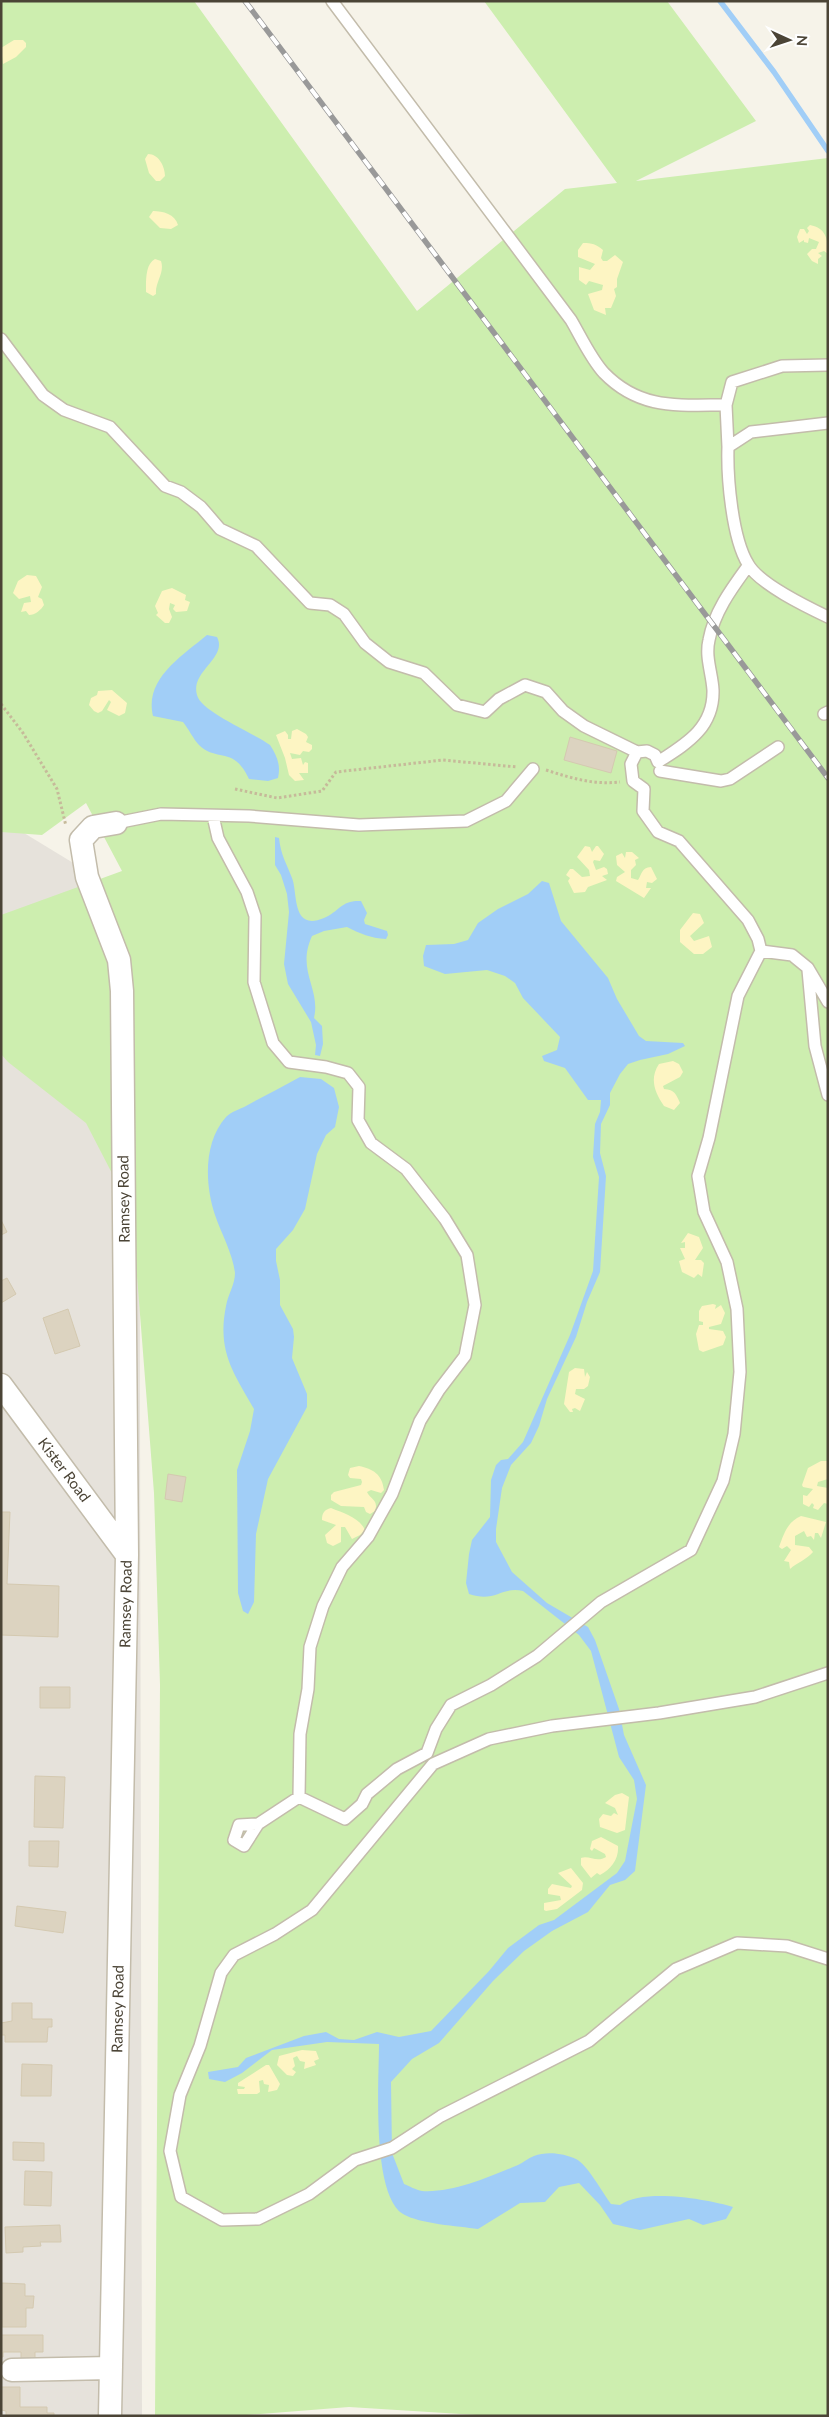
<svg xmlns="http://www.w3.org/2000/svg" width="829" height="2417" font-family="Lato,sans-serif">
<rect width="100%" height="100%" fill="#f6f3e9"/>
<!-- industrial -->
<path fill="#e6e2db" d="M1 819 139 903 142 2416H1Z"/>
<!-- green -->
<path fill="#cdeeaf" d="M1 1H194L417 311 565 189 617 183 484 1H667L756 121 636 181 828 158V2416H493L349 2407 234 2416H155L160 1685 154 1493 132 1212 86 1123 8 1062 1 1054V915L122 871 86 803 42 835 1 832Z"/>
<!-- sand -->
<path fill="#fdf5c3" d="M14 40H23L26 43V47L16 57 3 64 1 48Z
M148 154C159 154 165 167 165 176L160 181H156L149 173 145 159Z
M153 211C163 211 175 214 178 225L171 229 160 228 149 217Z
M810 225C826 228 828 239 828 254L824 251 818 253 822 256 818 259V264L812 261 807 254 812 249H816L819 242 809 238 808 243 804 242V240L799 243 797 237 800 229H804L807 234 809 231 807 228Z
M583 243C592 243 596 244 603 250L601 258 603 261H607L615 255 623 262 617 279V287L614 289 616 296 611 308H605L606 315 594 310 588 294 602 290 603 285 589 281 586 285 579 280V267L590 270 595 264 578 257V250Z
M155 259 161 261C165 273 155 282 156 294L153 296 146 292C146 282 145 264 155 259Z
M27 575 36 576 42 587 38 597 42 599 44 605C41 610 35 615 29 615L26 611 21 612 24 603 31 602 30 596 19 599 13 593 18 581Z
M172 588 186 595 185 600 190 602 187 611 176 612 173 609 175 605 170 603 169 609 172 617 169 623H165L156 615 158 613 155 606 162 591Z
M112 690 127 703 125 713 119 716 107 710 111 702 109 700 102 711 98 713 94 711 89 705 91 698 97 695 98 691Z
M297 729 306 734 308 737 306 742 312 745V749L309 752 303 751 300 755 290 753 292 759 301 758 303 765 305 762 308 763V773H299L304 780 295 781 289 775 285 758 276 735 285 731 288 735V739H291L292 731Z
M585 846 590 847 592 852 596 846H598L604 854 600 861 594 860 593 862 596 870 604 867 607 869 608 874 602 876 607 880 588 887 585 892 574 893 568 881 570 878 566 875 570 869H573L582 877 590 876 589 870 577 857Z
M626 852H632L639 858 635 860 636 865 631 870V878L638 880C642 874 641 868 651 867L657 879 652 883 647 882 646 888H651L644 898 616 881 617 877 625 872 617 865 616 856 622 853 625 858Z
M693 913 700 914 704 923 690 936 694 941 709 936 712 947 703 954H694L680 942V930Z
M673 1061 679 1064 683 1072 680 1077 663 1086 664 1089C675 1090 676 1094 680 1103L674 1110 664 1106C655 1093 649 1079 659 1064Z
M688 1233 699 1237 703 1248 695 1260H701L704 1263 702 1277 698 1274 694 1278 682 1272 679 1261 685 1259 680 1248H685V1242L681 1243Z
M713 1304 716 1305 715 1309 721 1305 725 1313 721 1324 709 1327V1329L723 1331 726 1337 723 1345 703 1352 699 1350 696 1334 699 1325H703V1322L699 1321V1311L702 1306Z
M575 1368 584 1369 585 1377 587 1372 590 1377 588 1386 584 1389H576L575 1394 585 1399 580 1411 575 1408 572 1409 573 1412H570L564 1404 569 1372Z
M821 1461H828V1479L818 1482 817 1486 828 1488V1504L824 1503 818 1510 813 1508 814 1505 812 1503 809 1507 803 1504V1495L807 1496 813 1489 803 1487 802 1485 808 1468Z
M359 1466C373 1469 382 1474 384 1490L381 1493 371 1490 367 1492C370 1499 379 1500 375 1511L370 1514 366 1512 364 1507 341 1506 331 1500V1495L334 1492 361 1485 362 1482 361 1479 350 1478 348 1475 350 1468Z
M331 1508C343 1513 359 1517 365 1530L360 1535 352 1539 345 1527H341V1542L333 1546 327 1543 325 1535 336 1525 322 1520C322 1513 324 1510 331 1508Z
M801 1516 826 1522 821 1538 818 1533H815L814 1540 811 1536 807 1537 804 1531 795 1536V1545L809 1547 813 1552C806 1560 798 1562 790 1569L789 1562 784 1561 791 1550 787 1546 782 1549 779 1547C784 1534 787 1522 801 1516Z
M622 1793 629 1797 625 1830 617 1833 600 1827 599 1819 603 1814 611 1816 614 1813 618 1815 615 1808 605 1803 615 1795Z
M601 1837 618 1846C619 1859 611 1869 600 1875L597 1873 591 1878 581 1865V1858C589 1855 597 1863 606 1857L605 1854 594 1848 592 1851 590 1849 592 1841Z
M571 1868 583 1883 582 1890 557 1909 546 1911 544 1910V1903L561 1900 560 1896 548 1894V1889L552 1884 571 1888 572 1886 558 1873Z
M302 2050 316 2051 319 2059 314 2061 316 2065 304 2069 305 2062 300 2061 297 2056 293 2058 295 2066 292 2069 296 2072 293 2076 287 2075 277 2065 279 2056Z
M266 2065H269L280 2084 277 2090 268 2092 269 2085 264 2084 263 2080 259 2081 260 2092 257 2094H238L237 2089H244L245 2087 238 2086V2083Z"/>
<!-- water -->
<path fill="#a1cef7" d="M207 635 217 637C228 658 190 671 197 695 201 712 254 733 270 745 277 756 281 765 278 778L268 781 249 779C233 745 218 763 199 745 194 740 188 728 183 722L153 716C144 679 182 656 207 635Z
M275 837 279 838C281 856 286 862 292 878 298 892 291 932 324 918 340 911 341 900 361 901L367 913 364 920 365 924 387 931 388 935 386 939C370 938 361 934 347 927L324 931 312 936C296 971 321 988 314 1018L322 1026 323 1044 320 1056 315 1055 316 1045 311 1022 288 984 284 964 289 912 287 894 281 875 275 865Z
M542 881 549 883 561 921 608 978 617 999 639 1036 646 1041 683 1043 685 1046 668 1054 640 1060 628 1064 620 1074 610 1093V1105L601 1124 600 1153 606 1176 600 1272 587 1302 576 1337 547 1399 539 1426 531 1443 511 1465 502 1488 496 1529V1542L512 1572 547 1603 588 1627 595 1640 619 1709 624 1735 646 1785 635 1871 625 1880 610 1885 588 1912 552 1931 524 1951 493 1981 439 2043 412 2059 391 2082 392 2153 404 2184C409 2186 416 2190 422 2191 453 2193 489 2177 518 2165 523 2163 528 2158 534 2156 546 2151 564 2153 576 2159 587 2164 602 2192 611 2204L620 2205C644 2188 706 2199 733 2207L726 2219 703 2225 689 2219 640 2230 613 2224 600 2205 579 2183 559 2187 545 2202 520 2203 478 2229C458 2226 420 2224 403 2214 371 2194 379 2080 379 2044L327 2042 272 2050 242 2073 225 2082 209 2079 208 2072 238 2067 246 2058 304 2036 326 2032 339 2039 354 2040 377 2032 399 2037 431 2031 489 1971 508 1948 539 1925 554 1920 617 1873 625 1861 637 1799 634 1780 619 1757 591 1651 579 1635 523 1591C501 1586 496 1603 469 1594L466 1583 469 1554 472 1540 490 1517 491 1480 496 1465 501 1460 508 1459 523 1442 570 1335 593 1271 599 1177 593 1157 595 1124 600 1112 601 1100H588L565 1068 544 1061 542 1056 557 1050 560 1037 523 998 515 983 505 976 487 970 445 974 424 966 423 956 426 945 454 944 468 940 478 923 498 909 528 894Z
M300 1077 321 1079 334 1088 339 1107 335 1127 326 1135 317 1154 305 1209 293 1230 276 1249V1261L280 1280V1305L293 1329 294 1337 292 1358 307 1394V1407L268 1479 256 1534 254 1602 248 1614 243 1611 238 1593 237 1470 250 1431 254 1409C233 1372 217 1351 226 1306 228 1294 235 1285 235 1273 233 1254 221 1233 215 1215 205 1185 203 1143 226 1117 231 1112 240 1109 246 1106 264 1096 282 1087 300 1077Z"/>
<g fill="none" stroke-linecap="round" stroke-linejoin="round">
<!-- stream -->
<path stroke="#a1cef7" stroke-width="5.5" d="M720 1 774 72 828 151"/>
</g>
<!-- building -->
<path fill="#dcd3c0" stroke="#d4c9b0" d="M570 737 617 751 611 773 564 760Z
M1 1220 7 1232 1 1235Z
M7 1278 16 1294 1 1303V1281Z
M68 1309 80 1346 55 1354 43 1318Z
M168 1474 186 1477 182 1502 165 1499Z
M1 1512H10L7 1584 59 1586 58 1637 1 1635Z
M40 1687H70V1708H40Z
M35 1776 65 1777 63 1828 34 1827Z
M29 1841H59L58 1867 29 1866Z
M17 1906 66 1912 63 1933 15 1926Z
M12 2003H32V2019H52V2027H48L47 2042H5V2035H1V2023L12 2021Z
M22 2064 52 2065 51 2096H21Z
M13 2142 44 2143V2161L13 2160Z
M25 2171 52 2172 51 2206 24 2205Z
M60 2225 61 2242H40L41 2246 23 2247V2252L6 2253 5 2227Z
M2 2283 25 2284V2296H34L33 2308H26V2327H2Z
M1 2335H43V2352H35V2359H21V2352H3V2357H1Z
M1 2387H20V2407H47V2413H54V2416H6V2411L1 2410Z"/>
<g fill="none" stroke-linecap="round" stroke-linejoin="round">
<defs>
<path id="lane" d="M332 1 571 320C581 337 591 359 604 373 640 410 678 405 726 405L728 447 751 432 828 423
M1 339 43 395 64 410 110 427 165 486 181 492 201 507 220 529 256 546 310 603 330 605 344 614 365 643 389 662 424 673 457 705 485 712 499 699 525 685 546 692 563 711 584 726 637 752 647 751 655 755 658 762C686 744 714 728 713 690 712 673 705 657 709 640 714 612 732 588 748 566
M726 405 732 382 782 366 828 365
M728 447C727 477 732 538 748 564 759 584 807 607 828 617
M824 714 828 712
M637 752 631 764 633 781 644 789 643 811 658 832 679 841 748 920 758 939 761 951 792 955 808 968 828 1002
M660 771 721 781 730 779 778 747
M213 816 218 838 247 892 255 916 254 982 273 1043 289 1062 326 1067 348 1073 359 1087 358 1120 371 1143 406 1169 445 1219 467 1255 475 1305 465 1356 439 1390 420 1421 392 1494 368 1537 342 1567 323 1606 310 1647 308 1689 300 1734 299 1797
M116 823 161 814 249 816 359 825 466 821 506 801 533 769
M808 970 815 1046 828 1095
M828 1673 755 1697 659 1713 552 1726 489 1739 433 1764 312 1910 275 1934 234 1955 221 1973 200 2046 180 2095 170 2151 181 2197 222 2220 258 2219 309 2194 355 2160 392 2148 441 2116 589 2041 676 1969 737 1943 787 1946 828 1959
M258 1824 239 1825 234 1840 244 1846 258 1824 299 1797 345 1819 362 1804 367 1794 397 1769 427 1753 436 1729 451 1705 491 1685 537 1656 601 1602 691 1550 723 1481 734 1434 740 1372 737 1309 727 1262 704 1212 698 1176 709 1138 738 996 761 951"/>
<path id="street" d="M1 1385 127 1555
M12 2370 111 2368
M110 2416 127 1555 122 991 119 960 87 877 81 840 93 827 116 823"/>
</defs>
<!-- lane casing -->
<use href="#lane" stroke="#c3bcab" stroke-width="14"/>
<!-- street casing -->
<use href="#street" stroke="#c3bcab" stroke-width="25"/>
<!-- path -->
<path stroke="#c6ba9a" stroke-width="3" stroke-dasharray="2.5 2.5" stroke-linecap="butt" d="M1 704 23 733 57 789 66 826
M546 770C571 778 593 785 620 782
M235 789 277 798 322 791 336 772 443 760 517 767"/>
<!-- lane -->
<use href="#lane" stroke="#fff" stroke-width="11"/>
<!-- street -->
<use href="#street" stroke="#fff" stroke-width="22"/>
<defs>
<path id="rail" d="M245 1 828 778"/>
</defs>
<!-- rail casing -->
<use href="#rail" stroke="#999" stroke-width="5.5"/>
<!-- rail -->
<use href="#rail" stroke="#fff" stroke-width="4" stroke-dasharray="11" stroke-linecap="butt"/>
</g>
<g text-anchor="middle" stroke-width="4" stroke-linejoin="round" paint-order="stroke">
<!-- street labels -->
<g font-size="15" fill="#4b4436" stroke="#fff">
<text transform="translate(124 1199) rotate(-91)" y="5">Ramsey Road</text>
<text transform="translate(64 1470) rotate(53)" y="5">Kister Road</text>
<text transform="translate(126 1604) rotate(-89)" y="5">Ramsey Road</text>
<text transform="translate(118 2009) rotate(-89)" y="5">Ramsey Road</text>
</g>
</g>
<!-- border -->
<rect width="829" height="2417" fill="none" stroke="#4b4436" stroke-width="5"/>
<!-- north arrow -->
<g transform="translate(789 40) rotate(93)" stroke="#ffffff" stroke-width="4" paint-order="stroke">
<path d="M0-4L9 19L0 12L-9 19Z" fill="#4b4436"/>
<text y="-8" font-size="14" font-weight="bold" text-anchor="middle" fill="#4b4436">N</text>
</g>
</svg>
